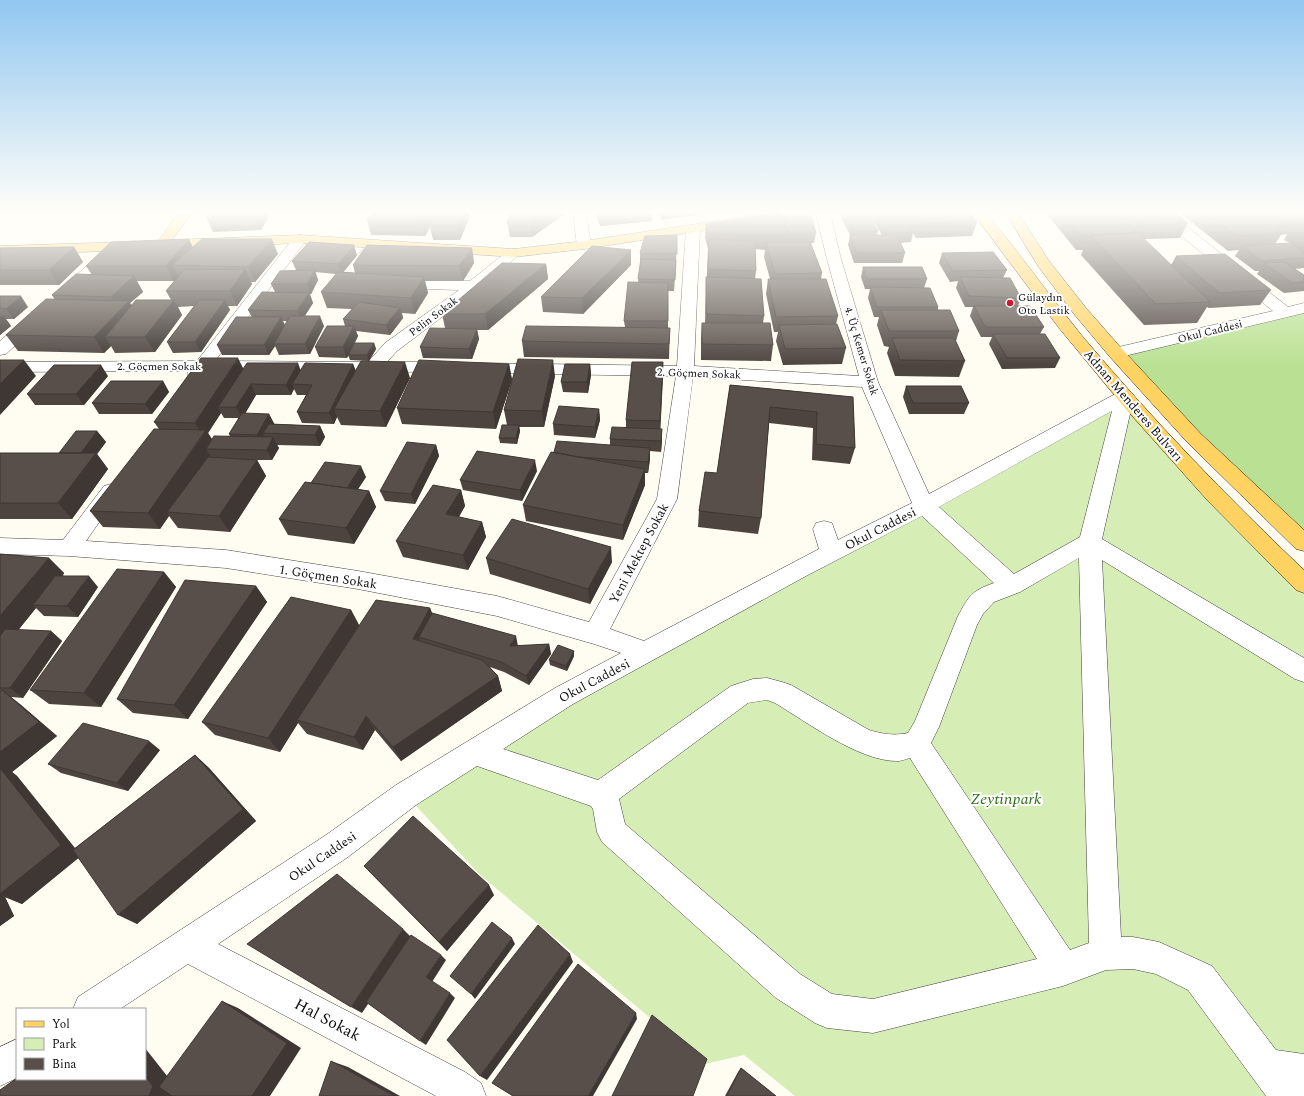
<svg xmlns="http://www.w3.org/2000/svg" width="1304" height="1096" font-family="Spectral,serif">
<rect width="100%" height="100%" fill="#fffcf1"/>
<!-- green -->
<path fill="#d6eeb6" d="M1125 396 1304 584V1096H795L744 1055 705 1064 479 874 406 795Z"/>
<!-- forest -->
<path fill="#bae193" d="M1304 308V543L1116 353Z"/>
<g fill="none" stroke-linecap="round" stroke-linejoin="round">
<defs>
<path id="minor" d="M573 213H586L591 245 589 248 584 249 579 248 577 245Z
M816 213H830L841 259 878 382 929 494 1119 392 1125 390 1131 392 1134 396 1102 539 1304 658V682L1295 679 1102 560 1121 937H1133L1159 942 1212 966 1276 1050 1304 1054V1096H1266L1188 990 1156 974 1133 969 1106 970 1063 986 873 1033 827 1028 815 1023 776 998 602 842 597 832 593 809 591 806 477 766 416 805 348 857 218 944 465 1072 481 1083 486 1096H436L188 964 120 1009H73L78 997 326 835 396 785 555 688 621 653 594 644 497 616 358 589 226 568 69 556 0 554V538L63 540 104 486 111 484 118 486 121 491 86 541 226 550 358 571 497 596 589 622 657 499 676 376 479 373 473 372 470 368 473 364 479 363 677 366 686 229 688 226H698L700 229 694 366 859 376 827 259ZM693 377 862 387 912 503 838 540 832 523 824 521 816 523 813 529 819 549 644 641 610 629 677 499ZM1112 411 1080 537 1014 574 939 507ZM922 516 994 583C971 591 969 596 958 616L915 721 908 733C894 736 882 734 869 730L791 685 782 682 767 678 753 679 731 686 598 780 503 749 573 704 806 576ZM1079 558 1089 943 1070 950 931 743 939 727 977 625 983 614 994 602 1020 592ZM767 700 775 703C807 722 860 762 898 761 901 761 906 759 910 758L1037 959 873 999 832 994 800 974 625 824 619 799 748 703Z
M1156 213H1170L1288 307 1304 303V313L1116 358 1110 357 1108 353 1110 349 1273 311 1157 216Z
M300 235 305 236 307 239 215 361 368 362 385 343 459 290 397 288 392 287 390 284 392 281 397 280 470 281 509 250 514 249 519 250 521 253 479 289 397 351 387 362H445L451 363 454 367 451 371 445 372 207 371C202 378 199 380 190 378L187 374 189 371 0 372V362L197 361 295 236Z
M373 242 378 243 380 246 353 278 366 280 368 283 366 286 361 287 337 285 335 282 337 279 368 243Z
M112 247 117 248 119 251 117 254 67 298 62 300 57 298 54 295 57 292 107 248Z
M32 316 38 318 40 321 38 324 6 354 0 355V341L26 318Z
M17 1039V1078L0 1086V1047Z"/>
<path id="major" d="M179 213H192L172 240 300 235 514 249 584 241 769 213H799L797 216 792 217 584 249 514 257 300 243 117 251 0 254V246L158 241Z
M973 213H986C1020 253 1049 296 1083 337 1152 419 1226 496 1304 570V593L1296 590 1208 501 1125 408 1059 328Z
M1006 213H1018L1049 261 1086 308 1122 349 1201 434 1304 530V551L1296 549 1187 442 1110 357 1074 314 1038 266Z"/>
</defs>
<!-- minor casing -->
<use href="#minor" stroke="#424242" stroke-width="1"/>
<!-- major casing -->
<use href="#major" stroke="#202020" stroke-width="1"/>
<!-- minor -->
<use href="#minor" fill="#fff" fill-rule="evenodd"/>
<!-- major -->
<use href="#major" fill="#ffd261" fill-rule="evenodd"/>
</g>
<!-- wall -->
<path fill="#4d4440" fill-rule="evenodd" d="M209 213H271L261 230 213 232 206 217Z
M372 213H434L435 214 471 213 460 240H433L430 227 425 236 371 235 367 220Z
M566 213 532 237H510L507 222Z
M595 213H652V221L600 226Z
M658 213H708L662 220Z
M841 213H868L878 231 877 235H882L869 214V213H970L977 222 972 236 916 238 913 233 911 242 900 243 905 253 902 263H854L848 245 850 235 840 215Z
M1046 213H1175L1188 223 1180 238 1144 239 1171 265 1176 256 1271 290 1260 305 1209 308 1207 307 1197 323 1144 325 1081 255 1083 250H1076Z
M1180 213H1304V268L1294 269 1304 275V291L1284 293 1257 274 1259 271H1255L1235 256 1239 250 1228 251ZM1287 234 1284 240 1290 243 1275 244 1281 235Z
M784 216 816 233 814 243H811L822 273 821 279 838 316 836 324 846 348 842 364 783 365 776 341 778 332H774L766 294 768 279H770L764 257 765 250 755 249 756 271 755 279 764 316 763 323 773 345 771 361 701 360V338L702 323H705L706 293 708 249 705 238 706 224 783 221Z
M677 235 676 264 674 291H668V328H670L669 359 524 357 522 341 625 327 624 321 638 283 640 262V253Z
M74 247 83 262 59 285H0V248Z
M193 247 278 254 255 282H251L252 284 237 306H228L230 310 201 352 173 353 167 342 194 306 178 307 182 315 155 352 115 353 111 346 104 353 18 351 6 335 55 300 52 295 92 275 86 266ZM178 276 166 291 171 300 132 305 130 303 143 292 137 281H174Z
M472 248 474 263 463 281H425L428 293 415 314 402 313 403 318 390 335 356 331 358 336 351 351 374 343 376 349 369 361 350 360 348 355 347 358 319 357 315 347 345 326 343 319 352 309 327 308 321 292 336 274 315 272 318 280 311 294H310L313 303 305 316 324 326 310 354 279 355 275 346 269 355H222L217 345 252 317 248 310 275 292 271 284 296 270 292 261 357 255 343 272 355 273 353 265ZM283 321H287L285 325Z
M942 253 1007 270 1003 278 1021 298 1018 306 1044 327 1040 334 1060 358 1055 368 1002 369 989 344 992 337H981L970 316 973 307H965L956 288 958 281 950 282 939 263Z
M546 264 548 279 488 330H477L479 339 472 359 423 358 420 347 445 328 442 314Z
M631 265 583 314 543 312 541 297Z
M863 267 927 279 924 288 938 307V310L959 331 956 341 965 361 959 377 895 376 887 353 889 347 884 346 877 325 879 317H874L868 298 870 289H865L861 277Z
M0 296 28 307 14 319H6L11 326 0 335Z
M663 362 660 429 662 440 661 452 650 451V459L648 473H645V485L623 540 526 521 523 505 554 452 610 445V439L626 427V420Z
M353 364 356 371 410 378 386 427 341 425 337 417 334 424 302 423 297 412 306 395H297L294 389 291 395H256L245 414H269L274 424 320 426 325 437 320 446 277 445 279 448 272 460H257L266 476 230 532 178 528 169 516 160 529 103 527 90 511 159 429 154 422 243 369 300 370ZM221 413 224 418H239L229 434 230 436 212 439 208 433Z
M509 364 512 380 496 429 402 424 397 408Z
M590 364 591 375 588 393 563 392 561 382Z
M108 376 84 405H35L27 394Z
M555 376 544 427H519L520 431 517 444 500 443 499 438 507 425 504 410Z
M163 381 169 392 152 414H99L92 403Z
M730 385 853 397 855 448 850 464 812 460 813 428 769 423 761 518 758 534 698 527 699 511 717 473Z
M906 386 969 403 964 414H909L903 397Z
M599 409 600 420 595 438 554 435 553 424Z
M97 431 106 442 97 454 108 469 72 519H0V453H59Z
M436 445 439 456 415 504 385 501 380 491Z
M537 471 522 501 463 490 460 480Z
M366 477 358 489 369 491 376 507 354 544 288 535 279 519 311 483Z
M461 490 465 506 459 517 482 522 486 537 468 570 403 557 396 541Z
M0 554 49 558 64 573 63 576 98 587 78 617 44 616 36 608 18 630 51 631 62 641 23 698 11 697 21 705 57 736 12 772 17 776 75 848 195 755 209 768 256 821 137 924 78 858 22 904 5 897 14 916 0 926Z
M486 558 612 562 590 604 490 574Z
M164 572 176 587 101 707 49 704 30 690Z
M256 586 267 602 188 719 133 713 117 699Z
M430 608 432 613 518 646 549 644 551 654 529 685 504 672 490 667 498 676 502 691 401 761 375 730 363 750 307 734 298 723 280 752 215 735 202 722 351 610 359 625Z
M574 651V656L567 671 550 665 549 660Z
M160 750 128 791 61 773 48 764Z
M364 866 494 895 447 951Z
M741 1068 776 1096H725L738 1072Z"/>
<!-- shaded-wall -->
<path fill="#3e3734" d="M256 213H271L261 230 255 215Z
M426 213H434L435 217 429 225 430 227 425 236 421 221Z
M462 213H471L460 240 457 225Z
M544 213H566L532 237 530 222Z
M600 213H652V221L600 226Z
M662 213H708L662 220Z
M189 239 196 254 172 265 178 276 174 281 166 266Z
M272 239 278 254 255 282 248 267Z
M354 245 357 255 342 274 338 264Z
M74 247 83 262 59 285 49 270Z
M472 248 474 263 463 281 459 266Z
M631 250V265L583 314 582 298Z
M546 264 548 279 488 330 485 314Z
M245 269 252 284 237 306 230 291Z
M315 270 318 280 311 294 307 284Z
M134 276 143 292 130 303 138 316 105 337 111 346 104 353 94 337 119 311 111 297Z
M424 277 428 293 415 314 411 298Z
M309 293 313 303 301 321 297 311Z
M21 296 28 307 14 319 6 309Z
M174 300 182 315 155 352 145 337Z
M225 300 230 310 201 352 195 342Z
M400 308 403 318 390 335 386 325Z
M3 315 11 326 0 335V317Z
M320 316 324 326 310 354 305 344Z
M281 317 286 328 274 344 275 346 269 355 264 345Z
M354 326 358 336 347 358 343 347Z
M477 329 479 339 472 359 469 349Z
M374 343 376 349 369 361 367 355Z
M238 358 246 374 218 407 221 413 208 433 216 446 206 449 210 456 171 513 167 512 169 516 160 529 148 513 203 436 195 423Z
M24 360 36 376 0 415V384Z
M553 360 555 376 544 427 542 411Z
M405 362 410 378 386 427 380 411Z
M663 362V378L660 437V421Z
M298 363 302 374 292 384 294 389 291 395 286 385Z
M353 364 357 375 334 409 337 417 334 424 329 413Z
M509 364 512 380 496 429 493 412Z
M590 364 591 375 588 393 587 382Z
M101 365 108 376 84 405 76 394Z
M163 381 169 392 152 414 145 404Z
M251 384 256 395 242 418 236 407Z
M599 409 600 420 595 438V427Z
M269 414 275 425 263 433 266 440 262 445 257 435Z
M519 425 520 431 517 444 516 438Z
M320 426 325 437 320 446 315 435Z
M662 429V440L661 452V441Z
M97 431 106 442 97 454 108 469 72 519 58 503 79 455Z
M273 437 279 448 272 460 267 450Z
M436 445 439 456 415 504 411 494Z
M650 448V459L648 473V462Z
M257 460 266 476 230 532 219 516Z
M535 460 537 471 522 501 520 490Z
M361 466 366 477 349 503 344 492Z
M645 469V485L623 540V525Z
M461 490 465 506 451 530 446 514Z
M369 491 376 507 354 544 346 528Z
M482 522 486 537 468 570 463 555Z
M611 547 612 562 590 604 588 589Z
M49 558 64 573 38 605H33L36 608 0 653V616Z
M164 572 176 587 101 707 84 693Z
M89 576 98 587 78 617 67 606Z
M256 586 267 602 188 719 174 705Z
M430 608 436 624 419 637 423 647 413 639Z
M351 610 359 625 297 720 298 723 280 752 268 738Z
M51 631 62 641 23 698 10 688Z
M516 636 518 646H510Z
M549 644 551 654 529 685 526 676Z
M574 651V656L567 671 566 666Z
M498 676 502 691 401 761 393 747Z
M2 690 21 705 57 736 12 772 17 776 81 856 22 904 5 897 14 916 0 926V752Z
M366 716 375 730 363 750 354 737Z
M149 741 160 750 128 791 117 783Z
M195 755 209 768 256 821 137 924 118 915Z
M489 885 494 895 447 951 439 942Z
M403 929 412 938 362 1013 351 1007Z
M512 938 515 944 475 999 471 994Z
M570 954 573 962 487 1080 480 1076Z
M441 955 446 960 432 982 426 977Z
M450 993 455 998 426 1045 420 1041Z
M222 1001 238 1008 301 1048 270 1096H252Z
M636 1013 637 1019 593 1096H588Z
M145 1048 179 1091 177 1096H149L145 1076Z
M331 1061 348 1067 400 1096H394Z"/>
<!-- building -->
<path fill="#594f4a" stroke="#3e3734" d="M209 213H256L255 215 206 217Z
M372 213H426L421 221 367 220Z
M435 213H462L457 225H429Z
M511 213H544L530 222H507Z
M775 213H781L787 235 709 234 706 224Z
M846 213H868L878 231 855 232Z
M877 213H900L913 232 889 233Z
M913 213H970L977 222 921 223Z
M1064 213H1113L1136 233 1083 236Z
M1132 213H1175L1188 223 1147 225Z
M1207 213H1243L1255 222 1265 221 1282 233 1237 236Z
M1273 213H1304V219L1287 221Z
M784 216H811L816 233H788Z
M1304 224V231L1294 225Z
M1138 233 1210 302 1156 304 1090 235Z
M677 235V254L640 253 645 236Z
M850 235H897L905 253H857Z
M189 239 166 266H86L111 242Z
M202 239H272L248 267 172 265Z
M709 239 755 241 756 271 708 269Z
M309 242 354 245 338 264 292 261Z
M766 242H810L822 273 775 274Z
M1291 243 1304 253V258L1261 261 1242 246Z
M367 245 472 248 459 266 353 265Z
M592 246 631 250 582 298 541 297Z
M74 247 49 270H0V248Z
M993 252 1007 270 953 271 942 253Z
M1225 254 1271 290 1219 293 1176 256Z
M641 259 676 260 675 280 638 279Z
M1284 262 1304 275V282L1292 283 1264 263Z
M502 263 546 264 485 314H442Z
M863 267H922L927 279H867Z
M245 269 230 291H166L184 270Z
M315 270 307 284H271L280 271Z
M338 272 424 277 411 298 321 292Z
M76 274 134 276 111 297 52 295Z
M706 277 761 279 764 316 706 314Z
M960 277 1010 278 1021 298 969 296Z
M768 279H826L838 316 776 317Z
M628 282 668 283V321H624Z
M870 287 930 288 938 307H877Z
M262 292 309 293 297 311 248 310Z
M0 296H21L6 309 0 308Z
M46 299 129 301 94 337 6 335Z
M136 300H174L145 337H105Z
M199 300H225L195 342H167Z
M359 302 400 308 386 325 343 319Z
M974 306H1030L1044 327H985Z
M881 310H950L959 331H889Z
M290 316H320L305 344H274Z
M236 317H281L264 345H217Z
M702 323H770L773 345 702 344Z
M837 324 846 348 785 349 779 325Z
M327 326H354L343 347H315Z
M526 326 670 328 669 344 522 341Z
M430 328 477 329 469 349 420 347Z
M993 334H1045L1060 358H1007Z
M892 338H954L965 361 900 360Z
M355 343H374L367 355H348Z
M201 358H238L195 423 154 422Z
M518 359 553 360 542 411 504 410Z
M0 360H24L0 384Z
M419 360 509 364 493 412 397 408Z
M361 361 405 362 380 411 334 409Z
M632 362H663L660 421 626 420Z
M247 363H298L286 385 251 384 236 407H218Z
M305 363 353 364 329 413 297 412 312 385 292 384Z
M565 364H590L587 382H561Z
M54 365H101L76 394H27Z
M111 381H163L145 404 92 403Z
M730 385 853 397 855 448 816 444 817 412 770 407 761 518 699 511 705 472 717 473Z
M906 386H961L969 403H913Z
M559 406 599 409 595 427 553 424Z
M242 413 269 414 257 435 229 434Z
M269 424 320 426 315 435 263 433Z
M502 425H519L516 438H499Z
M612 427 662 429 661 441 610 439Z
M154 429 206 430 148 513 90 511Z
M76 431H97L81 453H59Z
M214 436 273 437 267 450 206 449Z
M557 441 650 448 648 462 579 457 554 452Z
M407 442 436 445 411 494 380 491Z
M477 451 535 460 520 490 460 480Z
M551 452 645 469 623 525 523 505Z
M0 453H96L58 503H0Z
M208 457 257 460 219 516 167 512Z
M325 462 361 466 347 488 311 483Z
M305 482 369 491 346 528 279 519Z
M433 485 461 490 446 514 482 522 463 555 396 541Z
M512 519 611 547 588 589 486 558Z
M0 554 49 558 0 616Z
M117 569 164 572 84 693 30 690Z
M55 576H89L67 606 33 605Z
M185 580 256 586 174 705 117 699Z
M291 597 351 610 268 738 202 722Z
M376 600 430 608 413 639 482 660 498 676 393 747 366 716 354 737 297 720Z
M432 613 516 636 510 646 549 644 526 676 501 662 419 637Z
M5 629 51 631 10 688H0V636Z
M558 645 574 651 566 666 549 660Z
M2 690 39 722 0 752V692Z
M83 723 149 741 117 783 48 764Z
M195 755 243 809 118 915 73 850Z
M0 768 61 845 0 894Z
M413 816 489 885 439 942 364 866Z
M337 874 403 929 351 1007 247 944Z
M492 922 512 938 471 994 450 976Z
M538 925 570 954 480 1076 447 1040Z
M411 935 441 955 426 977 450 993 420 1041 366 1002Z
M578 964 636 1013 588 1096H513L492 1083Z
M222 1001 287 1043 252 1096H172L159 1087Z
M652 1015 707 1059 693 1096H612Z
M331 1061 394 1096H319Z
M741 1068 776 1096H727Z
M145 1076 153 1086 149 1096H0V1090L17 1078V1079H145Z"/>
<!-- sky -->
<linearGradient id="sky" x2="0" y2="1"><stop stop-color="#91c7f0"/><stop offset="0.58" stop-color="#fffef9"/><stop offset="1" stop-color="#fffef9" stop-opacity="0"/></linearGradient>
<rect width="1304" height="366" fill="url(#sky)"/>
<!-- markers -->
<circle fill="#cf1828" stroke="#fff" stroke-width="1.5" cx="1010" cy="303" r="4"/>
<g text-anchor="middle" stroke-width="4" stroke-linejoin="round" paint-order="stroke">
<!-- far-poi labels -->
<g font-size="11" fill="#0f0f0f" stroke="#fff" text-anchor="start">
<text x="1018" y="301">Gülaydın<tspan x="1018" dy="13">Oto Lastik</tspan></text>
</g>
<!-- far-street labels -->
<g font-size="11" fill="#0f0f0f" stroke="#fff">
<text transform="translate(433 316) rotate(-37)" y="4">Pelin Sokak</text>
<text transform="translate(1210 331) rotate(-14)" y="4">Okul Caddesi</text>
<text transform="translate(862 351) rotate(73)" y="4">4. Üç Kemer Sokak</text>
<text x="159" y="370">2. Göçmen Sokak</text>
<text transform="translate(699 373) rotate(2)" y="4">2. Göçmen Sokak</text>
</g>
<!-- street labels -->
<g font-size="13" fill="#0f0f0f" stroke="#fff">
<text transform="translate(1134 405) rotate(49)" y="5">Adnan Menderes Bulvarı</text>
<text transform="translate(880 528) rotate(-27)" y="5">Okul Caddesi</text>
<text transform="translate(638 553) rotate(-62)" y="5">Yeni Mektep Sokak</text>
<text transform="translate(328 576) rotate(9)" y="5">1. Göçmen Sokak</text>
<text transform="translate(594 680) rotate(-28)" y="5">Okul Caddesi</text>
<text transform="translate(322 856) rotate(-34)" y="5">Okul Caddesi</text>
</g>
<!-- near-park labels -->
<g font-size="16" font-style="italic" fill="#2d6f18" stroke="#fff">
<text x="1006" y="804">Zeytinpark</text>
</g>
<!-- near-street labels -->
<g font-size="16" fill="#0f0f0f" stroke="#fff">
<text transform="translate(328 1019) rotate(28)" y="6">Hal Sokak</text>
</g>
</g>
<!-- legend -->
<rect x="16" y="1008" width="130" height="72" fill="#ffffff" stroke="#9f9f9f"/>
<rect x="24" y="1021" width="20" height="6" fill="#ffd261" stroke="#9f9f9f"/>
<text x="52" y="1028" font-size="12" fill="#0f0f0f">Yol</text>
<rect x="24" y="1038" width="20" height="12" fill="#d6eeb6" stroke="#9f9f9f"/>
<text x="52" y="1048" font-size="12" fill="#0f0f0f">Park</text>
<rect x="24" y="1058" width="20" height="12" fill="#594f4a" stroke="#9f9f9f"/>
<text x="52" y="1068" font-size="12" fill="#0f0f0f">Bina</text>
</svg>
